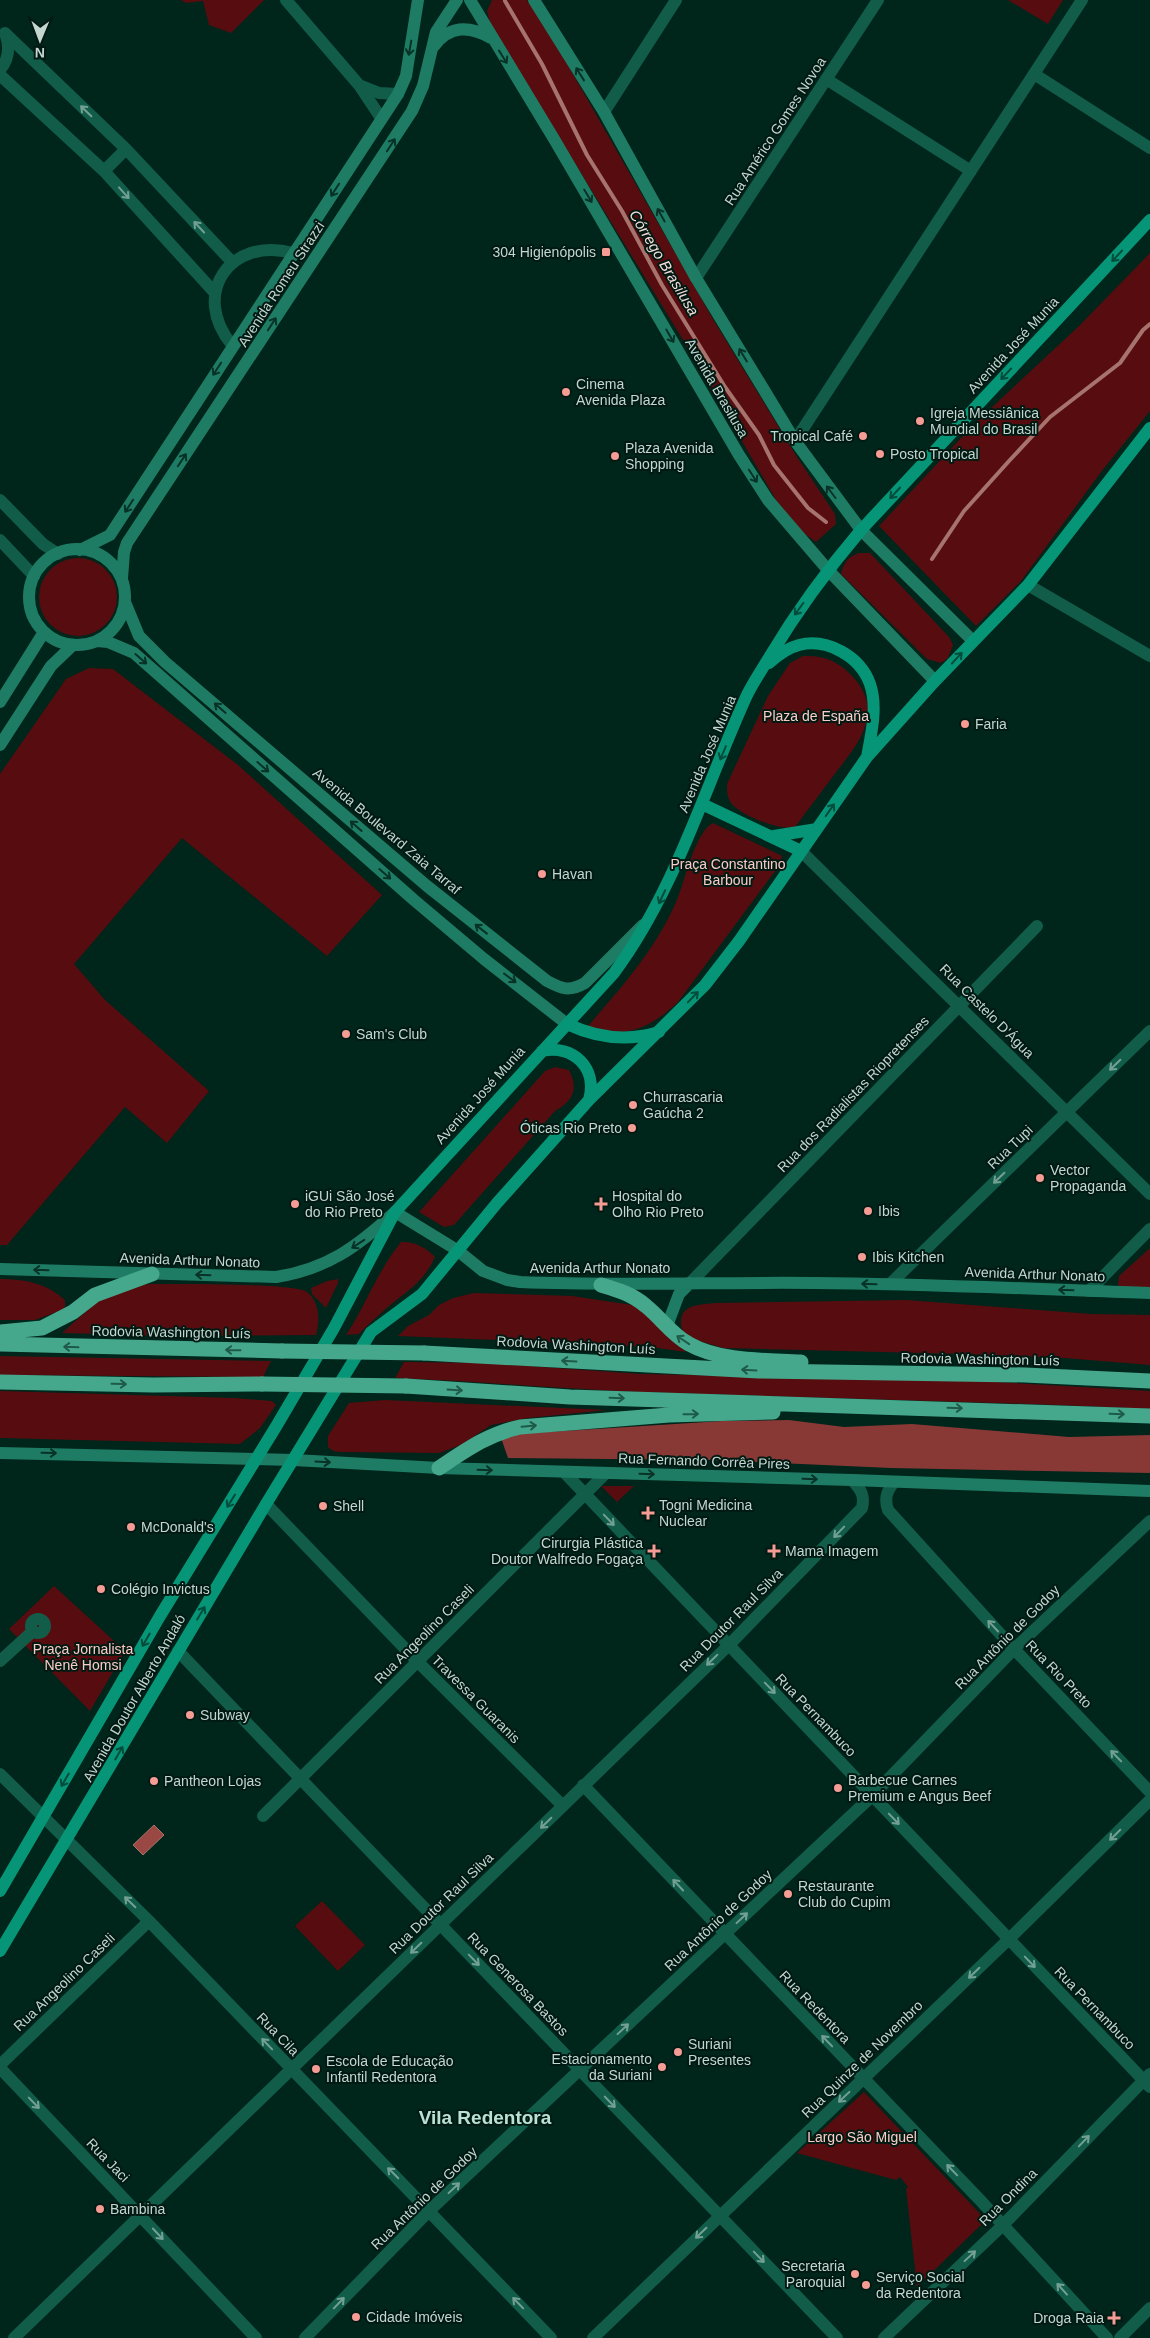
<svg xmlns="http://www.w3.org/2000/svg" width="1150" height="2338" font-family="Arial,sans-serif">
<rect width="100%" height="100%" fill="#00251b"/>
<!-- green -->
<path fill="#570d0f" d="M181 0H264L231 33 209 25 203 1 186 3Z
M492 0H527L546 27 714 321 797 457 835 514 836 524 816 542 802 532 776 500 688 348 491 26 487 11Z
M1008 0H1063L1048 24Z
M1150 253V411L1101 472 1021 581 976 626 879 526 974 424 1079 326Z
M859 553H870L949 637 953 645 948 658 941 663 927 659 841 574C844 562 848 557 859 553Z
M39 597a39 39 0 1 1 78 0a39 39 0 1 1-78 0Z
M803 656C824 655 839 661 853 677 886 713 857 745 834 775 821 792 808 810 795 827 780 831 740 815 731 803 727 797 727 790 727 784L768 696 790 663Z
M89 668 113 669 238 765 382 895 327 956 182 838 74 964 105 1000 209 1091 167 1143 125 1107 7 1245H0V774L66 679Z
M713 823 776 853 782 856 781 863 678 1002C652 1027 624 1041 588 1026 622 987 659 945 678 897 685 879 696 831 713 823Z
M555 1067 569 1070C579 1089 573 1101 555 1111L454 1225 444 1227 419 1212 545 1071Z
M401 1242C414 1241 427 1248 435 1257 424 1280 413 1287 394 1302 381 1312 370 1323 359 1334L346 1335C366 1305 378 1270 401 1242Z
M1150 1248V1290L1124 1289 1118 1285 1119 1276Z
M0 1279C25 1279 46 1283 65 1300V1309L35 1320H0Z
M338 1279V1283L326 1308 312 1294 311 1288 327 1281Z
M152 1284C176 1284 295 1283 307 1292 320 1302 320 1321 316 1335L162 1336 62 1333 103 1296 133 1285Z
M474 1293 572 1296 632 1305 642 1310 686 1352 658 1348 597 1344 398 1336 408 1326 429 1315 439 1305 453 1298Z
M906 1300 1091 1314 1150 1315V1365L1065 1358 963 1354 723 1348C712 1344 692 1341 684 1332 681 1329 681 1324 681 1320 683 1303 702 1305 716 1303Z
M0 1356 271 1361 263 1377 0 1375Z
M404 1362 489 1363 640 1374 977 1381 1150 1391V1409C980 1401 811 1398 641 1392 559 1389 477 1381 395 1378Z
M0 1391 234 1398 272 1401 276 1405 260 1428 240 1444 0 1438Z
M385 1400 607 1410 528 1418 491 1425 461 1445 439 1453 340 1452 333 1451 328 1447V1436L349 1403Z
M601 1486H634L617 1502Z
M54 1586 125 1651 90 1711 9 1629Z
M322 1901 365 1945 338 1971 295 1926Z
M864 2092 986 2220 917 2287 906 2189 908 2187 900 2177 896 2180 797 2153Z"/>
<!-- forest -->
<path fill="#893935" d="M789 1420 844 1427 912 1424 1069 1437 1150 1435V1473L891 1468 711 1460 508 1458 500 1435 723 1421Z"/>
<!-- water -->
<path fill="#9a4843" stroke="#a6736d" d="M154 1825 164 1835 143 1855 133 1845Z"/>
<g fill="none" stroke-linecap="round" stroke-linejoin="round">
<!-- stream -->
<path stroke="#a6736d" stroke-width="4" d="M505 1 542 64 587 155 622 211 662 285 725 387 759 435 774 465 808 508 826 522
M932 559 964 511 1009 461 1050 417 1120 363 1143 330 1150 324"/>
<!-- minor -->
<path stroke="#125d4a" stroke-width="12" d="M286 0 359 85 381 118
M5 33 126 149 233 263
M0 70C10 58 10 46 5 33
M1034 74 1150 148
M0 75 104 171 215 293
M826 79 971 171
M359 85 379 93 398 94
M604 112 676 0
M104 171 126 149
M696 278 878 0
M232 345C190 294 230 236 293 253
M795 441 1082 0
M1028 585 1150 656
M801 851 1150 1194
M690 1283 1037 926
M890 1284 1150 1031
M1089 1291 1150 1229
M564 1472 1150 2087
M894 1482C887 1491 884 1498 888 1510L1014 1649 1150 1792
M266 1504 418 1662 563 1806
M31 1626a7 7 0 1 1 14 0a7 7 0 1 1-14 0Z
M178 1651 837 2338
M0 1661 33 1631
M0 1774 149 1921 551 2338
M583 1785 980 2200 1107 2338
M263 1816 606 1473
M0 2065 149 1921
M0 2068 256 2338
M14 2338 729 1645 862 1508C865 1495 861 1490 852 1480
M305 2338 430 2210 872 1796 1014 1649 1150 1521
M593 2338 1009 1939 1150 1800
M884 2338 1003 2225 1150 2074"/>
<!-- tertiary -->
<path stroke="#125d4a" stroke-width="12" d="M0 500 43 544 58 554
M0 540 34 576
M1120 2338 1150 2308"/>
<!-- secondary -->
<path stroke="#1f7c64" stroke-width="12" d="M470 0 554 139 739 455 768 500 828 570 935 681
M534 0 604 112 696 278 795 441 861 530 973 641
M434 46C450 25 470 26 491 38
M29 597a48 48 0 1 1 96 0a48 48 0 1 1-96 0Z
M80 550 110 535 398 94 406 76 418 0
M122 578 124 552 127 543 412 111 423 86 436 32 457 0
M125 602 139 636 165 662 427 886 547 981C562 989 569 992 585 983L643 925
M97 641 108 642 134 653 414 900 484 959 567 1024
M0 702 44 632
M0 745 51 666 73 645
M0 1269 276 1277C327 1269 357 1247 395 1212L457 1250 483 1271 507 1280 520 1282C618 1286 716 1282 814 1283 926 1284 1038 1289 1150 1293
M667 1326 679 1294 690 1283
M0 1453 294 1460 439 1468 852 1480 1150 1491"/>
<!-- primary -->
<path stroke="#069677" stroke-width="12" d="M769 663C778 655 787 648 799 645 827 638 860 656 870 684 878 707 871 735 867 757
M702 804 801 851
M774 836 817 829
M567 1024C597 1038 627 1042 659 1032
M542 1051C573 1044 598 1068 589 1100
M0 1891 160 1616 277 1425 334 1328 395 1212 614 973C676 889 704 789 747 695 754 681 763 668 770 656 797 611 827 570 861 530L1150 220
M0 1951 266 1504 371 1332 422 1294 497 1203 589 1100 705 985 739 941 867 757 935 681 1028 585 1150 428"/>
<!-- motorway -->
<path stroke="#45a88c" stroke-width="15" d="M601 1285C618 1290 632 1294 646 1306 661 1318 672 1335 689 1344 721 1362 765 1360 801 1362
M0 1332 42 1328 73 1312 95 1295 152 1274
M0 1344 282 1351
M424 1353 759 1371 1025 1375 1150 1381
M0 1382 153 1385 262 1384
M406 1386 570 1397 1150 1416
M439 1468C466 1450 488 1434 520 1427L669 1415 773 1412"/>
<!-- motorway-bridge -->
<path stroke="#45a88c" stroke-width="15" d="M282 1351 424 1353
M262 1384 406 1386"/>
</g>
<!-- one-way arrows -->
<defs><path id="oneway-shaft" d="M-6 0H5M1.5-3L5.5 0L1.5 3" fill="none" stroke-width="1.6" stroke-linecap="round" stroke-linejoin="round" transform="scale(1.25)"/></defs>
<g stroke="#083227">
<use href="#oneway-shaft" transform="translate(410 48) rotate(100)"/>
<use href="#oneway-shaft" transform="translate(503 57) rotate(58)"/>
<use href="#oneway-shaft" transform="translate(580 74) rotate(-122)"/>
<use href="#oneway-shaft" transform="translate(391 145) rotate(-57)"/>
<use href="#oneway-shaft" transform="translate(335 190) rotate(123)"/>
<use href="#oneway-shaft" transform="translate(588 196) rotate(59)"/>
<use href="#oneway-shaft" transform="translate(661 215) rotate(-119)"/>
<use href="#oneway-shaft" transform="translate(272 324) rotate(-57)"/>
<use href="#oneway-shaft" transform="translate(670 336) rotate(60)"/>
<use href="#oneway-shaft" transform="translate(743 355) rotate(-121)"/>
<use href="#oneway-shaft" transform="translate(217 369) rotate(123)"/>
<use href="#oneway-shaft" transform="translate(182 460) rotate(-56)"/>
<use href="#oneway-shaft" transform="translate(753 476) rotate(57)"/>
<use href="#oneway-shaft" transform="translate(831 492) rotate(-127)"/>
<use href="#oneway-shaft" transform="translate(129 506) rotate(123)"/>
<use href="#oneway-shaft" transform="translate(141 659) rotate(41)"/>
<use href="#oneway-shaft" transform="translate(220 708) rotate(-139)"/>
<use href="#oneway-shaft" transform="translate(263 767) rotate(41)"/>
<use href="#oneway-shaft" transform="translate(356 826) rotate(-139)"/>
<use href="#oneway-shaft" transform="translate(385 874) rotate(41)"/>
<use href="#oneway-shaft" transform="translate(481 929) rotate(-142)"/>
<use href="#oneway-shaft" transform="translate(510 978) rotate(37)"/>
<use href="#oneway-shaft" transform="translate(358 1244) rotate(147)"/>
<use href="#oneway-shaft" transform="translate(41 1270) rotate(-178)"/>
<use href="#oneway-shaft" transform="translate(203 1275) rotate(-178)"/>
<use href="#oneway-shaft" transform="translate(869 1284) rotate(-178)"/>
<use href="#oneway-shaft" transform="translate(1066 1290) rotate(-178)"/>
<use href="#oneway-shaft" transform="translate(49 1453) rotate(1)"/>
<use href="#oneway-shaft" transform="translate(323 1462) rotate(3)"/>
<use href="#oneway-shaft" transform="translate(485 1470) rotate(2)"/>
<use href="#oneway-shaft" transform="translate(647 1474) rotate(2)"/>
<use href="#oneway-shaft" transform="translate(810 1479) rotate(2)"/>
</g>
<g stroke="#73a093">
<use href="#oneway-shaft" transform="translate(86 111) rotate(-136)"/>
<use href="#oneway-shaft" transform="translate(124 193) rotate(48)"/>
<use href="#oneway-shaft" transform="translate(199 227) rotate(-133)"/>
<use href="#oneway-shaft" transform="translate(1115 1065) rotate(136)"/>
<use href="#oneway-shaft" transform="translate(999 1178) rotate(136)"/>
<use href="#oneway-shaft" transform="translate(609 1520) rotate(46)"/>
<use href="#oneway-shaft" transform="translate(839 1532) rotate(134)"/>
<use href="#oneway-shaft" transform="translate(993 1626) rotate(-133)"/>
<use href="#oneway-shaft" transform="translate(712 1660) rotate(136)"/>
<use href="#oneway-shaft" transform="translate(770 1688) rotate(46)"/>
<use href="#oneway-shaft" transform="translate(1116 1756) rotate(-134)"/>
<use href="#oneway-shaft" transform="translate(894 1819) rotate(46)"/>
<use href="#oneway-shaft" transform="translate(546 1823) rotate(136)"/>
<use href="#oneway-shaft" transform="translate(1115 1835) rotate(135)"/>
<use href="#oneway-shaft" transform="translate(678 1885) rotate(-133)"/>
<use href="#oneway-shaft" transform="translate(130 1902) rotate(-136)"/>
<use href="#oneway-shaft" transform="translate(742 1918) rotate(-43)"/>
<use href="#oneway-shaft" transform="translate(416 1948) rotate(136)"/>
<use href="#oneway-shaft" transform="translate(474 1960) rotate(46)"/>
<use href="#oneway-shaft" transform="translate(1030 1962) rotate(46)"/>
<use href="#oneway-shaft" transform="translate(974 1973) rotate(136)"/>
<use href="#oneway-shaft" transform="translate(623 2029) rotate(-43)"/>
<use href="#oneway-shaft" transform="translate(827 2041) rotate(-134)"/>
<use href="#oneway-shaft" transform="translate(267 2044) rotate(-134)"/>
<use href="#oneway-shaft" transform="translate(844 2097) rotate(137)"/>
<use href="#oneway-shaft" transform="translate(610 2102) rotate(46)"/>
<use href="#oneway-shaft" transform="translate(34 2103) rotate(46)"/>
<use href="#oneway-shaft" transform="translate(1084 2141) rotate(-46)"/>
<use href="#oneway-shaft" transform="translate(952 2170) rotate(-134)"/>
<use href="#oneway-shaft" transform="translate(393 2173) rotate(-135)"/>
<use href="#oneway-shaft" transform="translate(454 2188) rotate(-43)"/>
<use href="#oneway-shaft" transform="translate(701 2233) rotate(136)"/>
<use href="#oneway-shaft" transform="translate(158 2234) rotate(47)"/>
<use href="#oneway-shaft" transform="translate(970 2256) rotate(-43)"/>
<use href="#oneway-shaft" transform="translate(759 2257) rotate(46)"/>
<use href="#oneway-shaft" transform="translate(1062 2289) rotate(-132)"/>
<use href="#oneway-shaft" transform="translate(339 2303) rotate(-46)"/>
<use href="#oneway-shaft" transform="translate(518 2303) rotate(-134)"/>
</g>
<g stroke="#024c3b">
<use href="#oneway-shaft" transform="translate(1117 256) rotate(133)"/>
<use href="#oneway-shaft" transform="translate(1006 374) rotate(133)"/>
<use href="#oneway-shaft" transform="translate(895 493) rotate(133)"/>
<use href="#oneway-shaft" transform="translate(799 609) rotate(126)"/>
<use href="#oneway-shaft" transform="translate(957 658) rotate(-47)"/>
<use href="#oneway-shaft" transform="translate(723 753) rotate(113)"/>
<use href="#oneway-shaft" transform="translate(830 810) rotate(-55)"/>
<use href="#oneway-shaft" transform="translate(662 897) rotate(115)"/>
<use href="#oneway-shaft" transform="translate(693 997) rotate(-46)"/>
<use href="#oneway-shaft" transform="translate(231 1501) rotate(122)"/>
<use href="#oneway-shaft" transform="translate(201 1613) rotate(-59)"/>
<use href="#oneway-shaft" transform="translate(146 1640) rotate(120)"/>
<use href="#oneway-shaft" transform="translate(119 1753) rotate(-60)"/>
<use href="#oneway-shaft" transform="translate(65 1780) rotate(120)"/>
</g>
<g stroke="#1f5a49">
<use href="#oneway-shaft" transform="translate(683 1340) rotate(-146)"/>
<use href="#oneway-shaft" transform="translate(71 1347) rotate(-178)"/>
<use href="#oneway-shaft" transform="translate(233 1350) rotate(-179)"/>
<use href="#oneway-shaft" transform="translate(569 1361) rotate(-177)"/>
<use href="#oneway-shaft" transform="translate(749 1370) rotate(-177)"/>
<use href="#oneway-shaft" transform="translate(119 1384) rotate(1)"/>
<use href="#oneway-shaft" transform="translate(455 1390) rotate(4)"/>
<use href="#oneway-shaft" transform="translate(617 1398) rotate(2)"/>
<use href="#oneway-shaft" transform="translate(955 1408) rotate(2)"/>
<use href="#oneway-shaft" transform="translate(691 1414) rotate(-1)"/>
<use href="#oneway-shaft" transform="translate(1117 1414) rotate(2)"/>
<use href="#oneway-shaft" transform="translate(529 1426) rotate(-5)"/>
</g>
<!-- markers -->
<g fill="#f59c94" stroke="#001a13" stroke-width="2">
<rect x="601" y="247" width="10" height="10" rx="2.5"/>
<circle cx="566" cy="392" r="5"/>
<circle cx="920" cy="421" r="5"/>
<circle cx="863" cy="436" r="5"/>
<circle cx="880" cy="454" r="5"/>
<circle cx="615" cy="456" r="5"/>
<circle cx="965" cy="724" r="5"/>
<circle cx="542" cy="874" r="5"/>
<circle cx="346" cy="1034" r="5"/>
<circle cx="633" cy="1105" r="5"/>
<circle cx="632" cy="1128" r="5"/>
<circle cx="1040" cy="1178" r="5"/>
<circle cx="295" cy="1204" r="5"/>
<path d="M598.5 1196.5h5v5h5v5h-5v5h-5v-5h-5v-5h5z"/>
<circle cx="868" cy="1211" r="5"/>
<circle cx="862" cy="1257" r="5"/>
<circle cx="323" cy="1506" r="5"/>
<path d="M645.5 1505.5h5v5h5v5h-5v5h-5v-5h-5v-5h5z"/>
<circle cx="131" cy="1527" r="5"/>
<path d="M651.5 1543.5h5v5h5v5h-5v5h-5v-5h-5v-5h5z"/>
<path d="M771.5 1543.5h5v5h5v5h-5v5h-5v-5h-5v-5h5z"/>
<circle cx="101" cy="1589" r="5"/>
<circle cx="190" cy="1715" r="5"/>
<circle cx="154" cy="1781" r="5"/>
<circle cx="838" cy="1788" r="5"/>
<circle cx="788" cy="1894" r="5"/>
<circle cx="678" cy="2052" r="5"/>
<circle cx="662" cy="2067" r="5"/>
<circle cx="316" cy="2069" r="5"/>
<circle cx="100" cy="2209" r="5"/>
<circle cx="855" cy="2274" r="5"/>
<circle cx="866" cy="2285" r="5"/>
<circle cx="356" cy="2317" r="5"/>
<path d="M1111.5 2310.5h5v5h5v5h-5v5h-5v-5h-5v-5h5z"/>
</g>
<g text-anchor="middle" stroke-width="4" stroke-linejoin="round" paint-order="stroke">
<!-- street labels -->
<g font-size="14" fill="#c3d6cf" stroke="#001a13">
<text transform="translate(775 131) rotate(-57)" y="5">Rua Américo Gomes Novoa</text>
<text transform="translate(281 284) rotate(-57)" y="5">Avenida Romeu Strazzi</text>
<text transform="translate(1013 345) rotate(-47)" y="5">Avenida José Munia</text>
<text transform="translate(717 388) rotate(60)" y="5">Avenida Brasilusa</text>
<text transform="translate(707 754) rotate(-67)" y="5">Avenida José Munia</text>
<text transform="translate(387 831) rotate(40)" y="5">Avenida Boulevard Zaia Tarraf</text>
<text transform="translate(987 1011) rotate(45)" y="5">Rua Castelo D'Água</text>
<text transform="translate(853 1094) rotate(-46)" y="5">Rua dos Radialistas Riopretenses</text>
<text transform="translate(480 1095) rotate(-48)" y="5">Avenida José Munia</text>
<text transform="translate(1010 1147) rotate(-44)" y="5">Rua Tupi</text>
<text transform="translate(190 1260) rotate(2)" y="5">Avenida Arthur Nonato</text>
<text x="600" y="1273">Avenida Arthur Nonato</text>
<text transform="translate(1035 1274) rotate(2)" y="5">Avenida Arthur Nonato</text>
<text transform="translate(171 1332) rotate(1)" y="5">Rodovia Washington Luís</text>
<text transform="translate(576 1345) rotate(3)" y="5">Rodovia Washington Luís</text>
<text transform="translate(980 1359) rotate(1)" y="5">Rodovia Washington Luís</text>
<text transform="translate(704 1461) rotate(2)" y="5">Rua Fernando Corrêa Pires</text>
<text transform="translate(731 1620) rotate(-45)" y="5">Rua Doutor Raul Silva</text>
<text transform="translate(424 1634) rotate(-45)" y="5">Rua Angeolino Caseli</text>
<text transform="translate(1007 1637) rotate(-45)" y="5">Rua Antônio de Godoy</text>
<text transform="translate(1059 1674) rotate(46)" y="5">Rua Rio Preto</text>
<text transform="translate(134 1698) rotate(-60)" y="5">Avenida Doutor Alberto Andaló</text>
<text transform="translate(476 1699) rotate(45)" y="5">Travessa Guaranis</text>
<text transform="translate(816 1715) rotate(46)" y="5">Rua Pernambuco</text>
<text transform="translate(441 1903) rotate(-44)" y="5">Rua Doutor Raul Silva</text>
<text transform="translate(718 1920) rotate(-43)" y="5">Rua Antônio de Godoy</text>
<text transform="translate(64 1982) rotate(-44)" y="5">Rua Angeolino Caseli</text>
<text transform="translate(518 1984) rotate(46)" y="5">Rua Generosa Bastos</text>
<text transform="translate(815 2007) rotate(46)" y="5">Rua Redentora</text>
<text transform="translate(1095 2008) rotate(46)" y="5">Rua Pernambuco</text>
<text transform="translate(278 2034) rotate(46)" y="5">Rua Cila</text>
<text transform="translate(862 2059) rotate(-44)" y="5">Rua Quinze de Novembro</text>
<text transform="translate(108 2160) rotate(46)" y="5">Rua Jaci</text>
<text transform="translate(1008 2197) rotate(-45)" y="5">Rua Ondina</text>
<text transform="translate(424 2198) rotate(-44)" y="5">Rua Antônio de Godoy</text>
</g>
<!-- poi labels -->
<g font-size="14" fill="#c3d6cf" stroke="#001a13" text-anchor="start">
<text x="596" y="257" text-anchor="end">304 Higienópolis</text>
<text x="576" y="389">Cinema<tspan x="576" dy="16">Avenida Plaza</tspan></text>
<text x="930" y="418">Igreja Messiânica<tspan x="930" dy="16">Mundial do Brasil</tspan></text>
<text x="853" y="441" text-anchor="end">Tropical Café</text>
<text x="625" y="453">Plaza Avenida<tspan x="625" dy="16">Shopping</tspan></text>
<text x="890" y="459">Posto Tropical</text>
<text x="975" y="729">Faria</text>
<text x="552" y="879">Havan</text>
<text x="356" y="1039">Sam's Club</text>
<text x="643" y="1102">Churrascaria<tspan x="643" dy="16">Gaúcha 2</tspan></text>
<text x="622" y="1133" text-anchor="end">Óticas Rio Preto</text>
<text x="1050" y="1175">Vector<tspan x="1050" dy="16">Propaganda</tspan></text>
<text x="305" y="1201">iGUi São José<tspan x="305" dy="16">do Rio Preto</tspan></text>
<text x="612" y="1201">Hospital do<tspan x="612" dy="16">Olho Rio Preto</tspan></text>
<text x="878" y="1216">Ibis</text>
<text x="872" y="1262">Ibis Kitchen</text>
<text x="659" y="1510">Togni Medicina<tspan x="659" dy="16">Nuclear</tspan></text>
<text x="333" y="1511">Shell</text>
<text x="141" y="1532">McDonald's</text>
<text x="643" y="1548" text-anchor="end">Cirurgia Plástica<tspan x="643" dy="16">Doutor Walfredo Fogaça</tspan></text>
<text x="785" y="1556">Mama Imagem</text>
<text x="111" y="1594">Colégio Invictus</text>
<text x="200" y="1720">Subway</text>
<text x="848" y="1785">Barbecue Carnes<tspan x="848" dy="16">Premium e Angus Beef</tspan></text>
<text x="164" y="1786">Pantheon Lojas</text>
<text x="798" y="1891">Restaurante<tspan x="798" dy="16">Club do Cupim</tspan></text>
<text x="688" y="2049">Suriani<tspan x="688" dy="16">Presentes</tspan></text>
<text x="652" y="2064" text-anchor="end">Estacionamento<tspan x="652" dy="16">da Suriani</tspan></text>
<text x="326" y="2066">Escola de Educação<tspan x="326" dy="16">Infantil Redentora</tspan></text>
<text x="110" y="2214">Bambina</text>
<text x="845" y="2271" text-anchor="end">Secretaria<tspan x="845" dy="16">Paroquial</tspan></text>
<text x="876" y="2282">Serviço Social<tspan x="876" dy="16">da Redentora</tspan></text>
<text x="366" y="2322">Cidade Imóveis</text>
<text x="1104" y="2323" text-anchor="end">Droga Raia</text>
</g>
<!-- park labels -->
<g font-size="14" fill="#fccbc6" stroke="#001a13">
<text x="816" y="721">Plaza de España</text>
<text x="728" y="869">Praça Constantino<tspan x="728" dy="16">Barbour</tspan></text>
<text x="83" y="1654">Praça Jornalista<tspan x="83" dy="16">Nenê Homsi</tspan></text>
<text x="862" y="2142">Largo São Miguel</text>
</g>
<!-- water labels -->
<g font-size="15" font-style="italic" fill="#f6ddda" stroke="#001a13">
<text transform="translate(664 263) rotate(59)" y="5">Córrego Brasilusa</text>
</g>
<!-- district labels -->
<g font-size="19" font-weight="bold" fill="#b9e2d3" stroke="#001a13">
<text x="485" y="2124">Vila Redentora</text>
</g>
</g>
<!-- north arrow -->
<g transform="translate(40 40) rotate(181)" stroke="#001a13" stroke-width="4" paint-order="stroke">
<path d="M0-4L9 19L0 12L-9 19Z" fill="#c3d6cf"/>
<text y="-8" font-size="14" font-weight="bold" text-anchor="middle" fill="#c3d6cf">N</text>
</g>
</svg>
